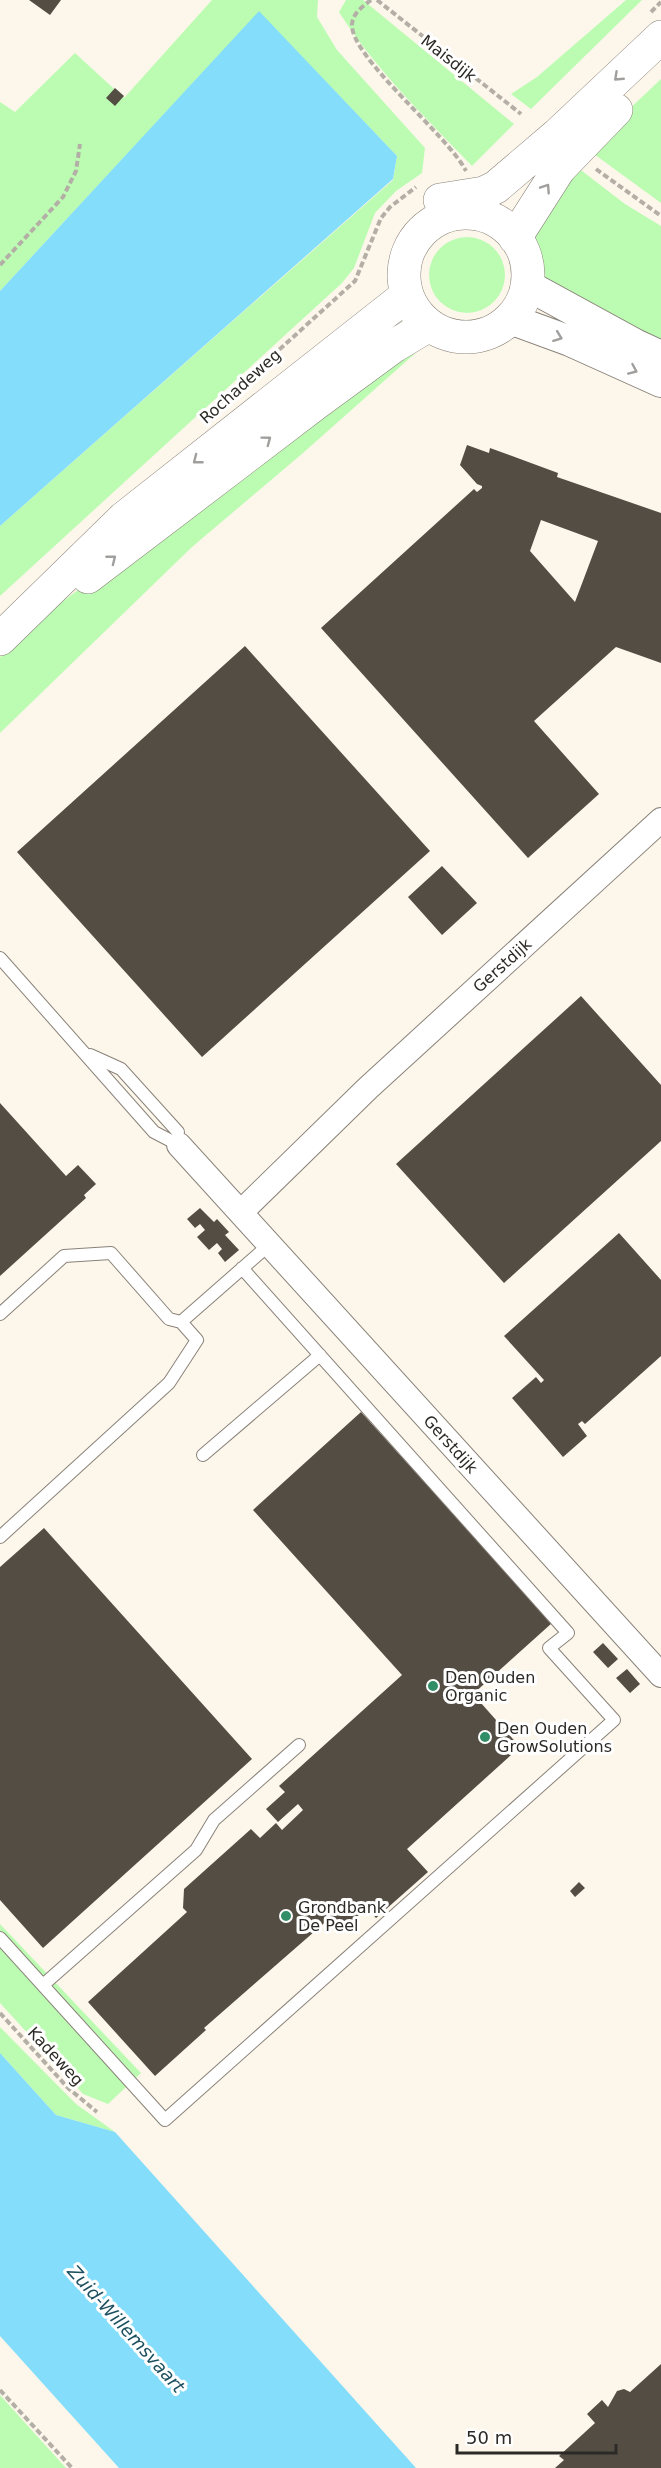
<svg xmlns="http://www.w3.org/2000/svg" width="661" height="2468" font-family="'DejaVu Sans',sans-serif">
<rect width="100%" height="100%" fill="#fdf6eb"/>
<!-- green -->
<path fill="#bcfcb2" d="M212 0H318L317 17 337 50 425 148 422 173 396 191 375 213 354 268 342 283 0 596V526L393 180 397 156 259 12 0 291V102L15 112 75 53 124 98Z
M346 0H363L514 124 472 166C425 117 375 69 339 12Z
M626 0H642L531 109 511 94 537 77Z
M661 79V203L587 149Z
M573 164 625 204 661 226V347L548 287 534 265 531 240Z
M429 275a38 38 0 1 1 76 0a38 38 0 1 1-76 0Z
M428 342 303 453 192 547 0 733V657L51 610 413 343Z
M0 1924 141 2073 108 2104 83 2094 0 2003Z
M0 2027 76 2104 115 2132 56 2115 0 2053Z
M0 2395 66 2468H0Z"/>
<!-- water -->
<path fill="#84defb" d="M259 11 397 156 393 179 0 526V291Z
M0 2053 56 2115 115 2132 416 2468H119L0 2336Z"/>
<!-- building -->
<path fill="#534d44" fill-rule="evenodd" d="M29 0H61L50 15Z
M115 88 124 96 115 106 106 98Z
M467 445 489 453 490 448 558 473 557 477 661 513V663L616 647 534 721 599 794 528 858 321 628 474 489 477 492 482 488V486L477 484 460 465ZM541 520 598 541 575 602 530 551Z
M245 646 430 851 202 1057 17 852Z
M442 866 477 903 442 935 408 897Z
M581 996 661 1085V1141L504 1283 396 1164Z
M0 1103 66 1176 78 1165 96 1184 84 1195 86 1198 0 1276Z
M200 1208 214 1222 217 1219 229 1232 225 1235 239 1250 225 1262 218 1253 222 1249 217 1243 209 1250 197 1237 205 1230 200 1224 195 1228 187 1219Z
M619 1233 661 1280V1356L585 1424 582 1421 578 1424 587 1436 563 1457 512 1398 536 1377 541 1383 544 1380 504 1336Z
M361 1412 552 1623 473 1694 520 1747 407 1849 428 1872 376 1918 367 1908 341 1931 330 1918 204 2028 206 2030 155 2076 88 2002 187 1912 183 1908 184 1889 251 1829 260 1838 276 1823 282 1830 303 1810 298 1804 278 1822 266 1809 285 1792 279 1786 402 1675 253 1510Z
M44 1528 252 1759 43 1948 0 1900V1567Z
M603 1643 618 1659 608 1668 593 1652Z
M627 1669 640 1684 630 1693 616 1678Z
M579 1882 585 1888 575 1897 570 1891Z
M661 2364V2468H555L564 2460 559 2456 595 2423 587 2414 602 2400 608 2407 617 2391 624 2389 630 2392Z"/>
<g fill="none" stroke-linecap="round" stroke-linejoin="round">
<defs>
<path id="service" d="M0 958 154 1132 179 1145
M90 1055 121 1069 178 1132
M0 1314 64 1256 111 1253 169 1319 181 1322
M203 1455 320 1355
M0 1537 169 1383 197 1340 181 1322 270 1244
M0 1938 165 2120 614 1720 549 1648 568 1633 242 1268
M43 1985 196 1850 214 1820 299 1745"/>
<path id="minor" d="M179 1145 661 1675
M241 1212 368 1088 661 820"/>
<path id="tertiary" d="M527 285 635 344 661 356
M510 319 570 341 661 382"/>
<path id="secondary" d="M544 151 557 135 661 37
M440 200 484 193 496 187 557 135
M404 275a62 62 0 1 1 124 0a62 62 0 1 1-124 0Z
M515 238 559 169 616 110
M88 577 315 404 394 346 429 325
M0 639 124 518 407 295"/>
</defs>
<!-- service casing -->
<use href="#service" stroke="#898279" stroke-width="14"/>
<!-- minor casing -->
<use href="#minor" stroke="#898279" stroke-width="26"/>
<!-- tertiary casing -->
<use href="#tertiary" stroke="#898279" stroke-width="32"/>
<!-- secondary casing -->
<use href="#secondary" stroke="#898279" stroke-width="34"/>
<!-- path -->
<path stroke="#b4afa6" stroke-width="4" stroke-dasharray="6 3" stroke-linecap="butt" d="M371 0C363 6 353 13 352 24 350 57 447 134 466 171
M377 0 521 114
M651 12 661 2
M596 169 661 216
M0 265 63 197 76 171 80 144
M206 416 355 281 381 218 390 207 416 187
M0 2013 68 2088 97 2112
M0 2390 72 2468"/>
<!-- service -->
<use href="#service" stroke="#fff" stroke-width="12"/>
<!-- minor -->
<use href="#minor" stroke="#fff" stroke-width="24"/>
<!-- tertiary -->
<use href="#tertiary" stroke="#fff" stroke-width="30"/>
<!-- secondary -->
<use href="#secondary" stroke="#fff" stroke-width="33"/>
</g>
<!-- one-way arrows -->
<defs><path id="oneway-chevron" d="M-2-3.5L2.5 0L-2 3.5" fill="none" stroke-width="1.6" stroke-linecap="round" stroke-linejoin="round" transform="scale(1.5)"/></defs>
<g stroke="#a09f9d">
<use href="#oneway-chevron" transform="translate(618 77) rotate(137)"/>
<use href="#oneway-chevron" transform="translate(546 188) rotate(-56)"/>
<use href="#oneway-chevron" transform="translate(558 337) rotate(21)"/>
<use href="#oneway-chevron" transform="translate(633 370) rotate(24)"/>
<use href="#oneway-chevron" transform="translate(267 440) rotate(-37)"/>
<use href="#oneway-chevron" transform="translate(197 460) rotate(142)"/>
<use href="#oneway-chevron" transform="translate(112 559) rotate(-38)"/>
</g>
<!-- markers -->
<g fill="#318e66" stroke="#fff" stroke-width="2">
<circle cx="433" cy="1686" r="6"/>
<circle cx="485" cy="1737" r="6"/>
<circle cx="286" cy="1916" r="6"/>
</g>
<g text-anchor="middle" stroke-width="6" stroke-linejoin="round" paint-order="stroke">
<!-- street labels -->
<g font-size="16" fill="#2c2a26" stroke="#fff">
<text transform="translate(449 58) rotate(38)" y="6">Maisdijk</text>
<text transform="translate(240 386) rotate(-42)" y="6">Rochadeweg</text>
<text transform="translate(502 965) rotate(-42)" y="6">Gerstdijk</text>
<text transform="translate(451 1444) rotate(48)" y="6">Gerstdijk</text>
<text transform="translate(56 2056) rotate(47)" y="6">Kadeweg</text>
</g>
<!-- poi labels -->
<g font-size="16" fill="#2c2a26" stroke="#fff" text-anchor="start">
<text x="445" y="1683">Den Ouden<tspan x="445" dy="18">Organic</tspan></text>
<text x="497" y="1734">Den Ouden<tspan x="497" dy="18">GrowSolutions</tspan></text>
<text x="298" y="1913">Grondbank<tspan x="298" dy="18">De Peel</tspan></text>
</g>
<!-- water labels -->
<g font-size="18" font-style="italic" fill="#1c505f" stroke="#fff">
<text transform="translate(126 2329) rotate(48)" y="6">Zuid-Willemsvaart</text>
</g>
</g>
<!-- scale -->
<path d="M457 2444v9h159v-9" fill="none" stroke="#2c2a26" stroke-width="3"/>
<text x="466" y="2444" font-size="18" fill="#2c2a26" stroke="#ffffff" stroke-width="4.5" paint-order="stroke">50 m</text>
</svg>
